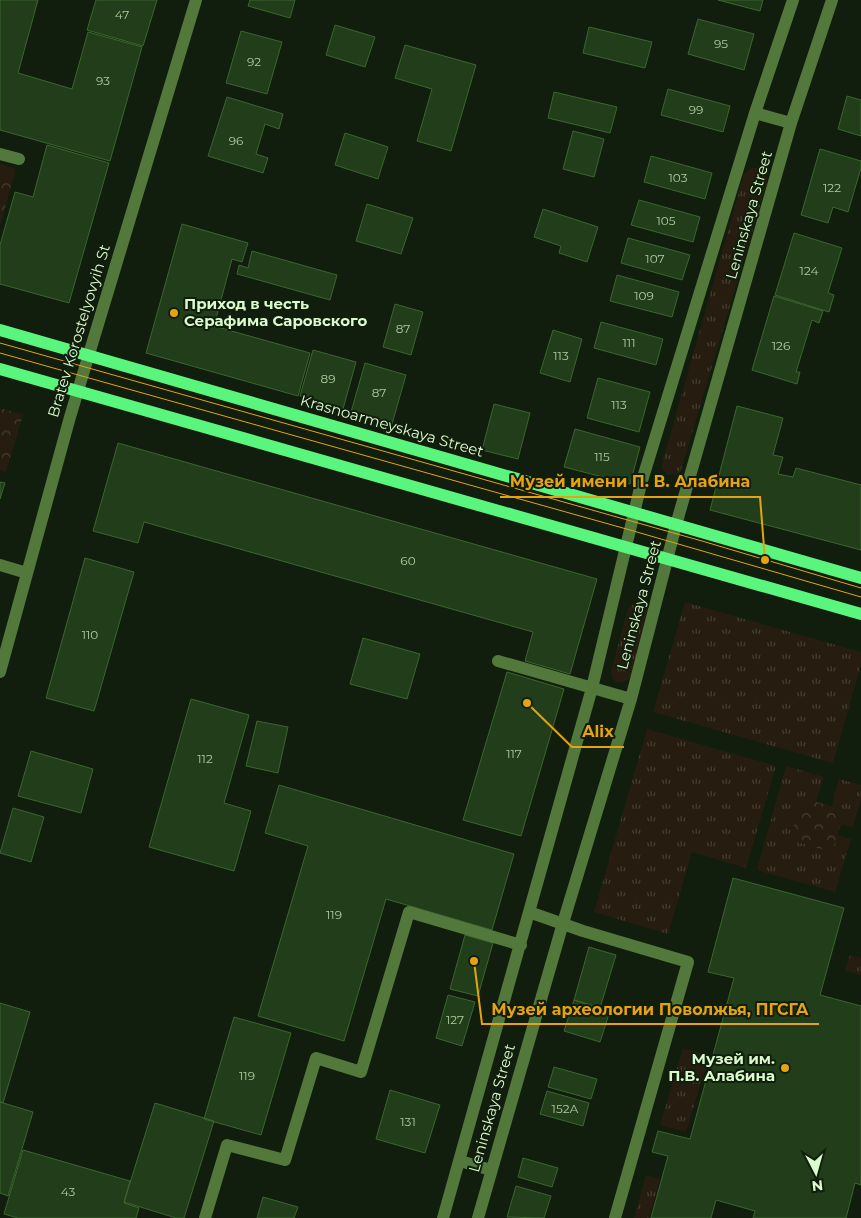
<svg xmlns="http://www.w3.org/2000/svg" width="861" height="1218" font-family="Montserrat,sans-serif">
<defs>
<pattern id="grass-tufts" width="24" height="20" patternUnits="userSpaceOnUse" patternTransform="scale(1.25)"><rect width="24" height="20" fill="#261d10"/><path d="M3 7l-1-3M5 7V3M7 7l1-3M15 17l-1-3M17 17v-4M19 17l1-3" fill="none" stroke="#453f32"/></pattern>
<pattern id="park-crowns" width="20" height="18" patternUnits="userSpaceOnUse" patternTransform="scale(1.25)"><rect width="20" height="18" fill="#261d10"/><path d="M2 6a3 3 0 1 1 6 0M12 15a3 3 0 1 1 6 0" fill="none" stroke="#453f32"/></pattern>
</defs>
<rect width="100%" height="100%" fill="#111d0d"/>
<!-- grass -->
<path fill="url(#grass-tufts)" d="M751 168C761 167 767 172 767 182L681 470 678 474 668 475 662 469V464L744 174Z
M639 602 648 606 650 610 649 616 630 678 626 681 617 682 613 680 611 671 628 609 631 605Z
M685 602 861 652V664L833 763 653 712Z
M647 729 776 766 746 868 692 852 668 934 594 912Z
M786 766 824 777 816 802 837 835 851 839 835 892 757 870Z
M839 779 861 785V799L853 827 838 823 842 809 832 806Z
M850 955 861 958V975L845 971Z
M683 1048 709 1056 686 1132 660 1125Z
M646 1175 660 1179 649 1218H634Z"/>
<!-- park -->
<path fill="url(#park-crowns)" d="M0 164 16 169 0 226Z
M0 408 23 415 6 472 0 470Z
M802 798 842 809 838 823 841 824 832 852 790 840Z"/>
<!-- building -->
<path fill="#213d1a" stroke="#3a672e" d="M0 0H38L18 73 72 89 88 32 142 47 110 161 0 130Z
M96 0H157L143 46 87 30Z
M250 0H295L290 18 248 6Z
M718 0H763L760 11Z
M698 19 754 34 744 70 688 54Z
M335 25 375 37 365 67 326 55Z
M589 27 652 42 645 68 583 53Z
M241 31 282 42 267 94 226 83Z
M405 45 476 65 451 151 417 141 432 89 395 78Z
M668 89 730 106 723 132 661 115Z
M554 92 617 107 610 133 548 118Z
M847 96 861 100V136L838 129Z
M227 97 283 114 279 129 265 124 256 154 268 158 263 173 208 156Z
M573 131 604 139 594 177 563 169Z
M345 133 388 147 378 179 335 165Z
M47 145 109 163 69 303 0 284V245L15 192 33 197Z
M820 149 861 161V168L848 212 833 207 828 223 801 215Z
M651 156 712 173 705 199 644 182Z
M639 200 700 217 693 242 631 225Z
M367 204 413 218 401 254 356 241Z
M543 209 598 227 587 262 559 253 561 246 534 237Z
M182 224 248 243 242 262 232 259 214 326 310 353 298 396 146 353Z
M794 233 842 248 828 293 834 295 829 312 775 295Z
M628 238 690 255 682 280 621 263Z
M252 251 337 275 330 300 237 274 239 265 248 268Z
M617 275 679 292 672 317 610 301Z
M774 296 823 311 819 323 812 320 796 372H800L797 384 752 370Z
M395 304 423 312 411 355 383 347Z
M601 322 663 339 656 365 594 348Z
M553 330 582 339 570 382 540 373Z
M313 350 356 362 343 409 300 396Z
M365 363 406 375 392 424 351 412Z
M598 378 650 392 639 432 587 418Z
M494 404 530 413 518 459 482 450Z
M737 406 783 418 773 455 783 457 778 474 793 477 796 468 861 485V550L710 510Z
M575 429 640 447 630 484 564 467Z
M118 443 597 579 570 674 525 661 533 632 144 522 138 543 93 531Z
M0 482 5 483 0 499Z
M85 558 134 572 94 711 46 698Z
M363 638 420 654 407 699 350 684Z
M507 672 564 689 521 836 463 820Z
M191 699 249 715 224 803 251 811 234 871 149 847Z
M257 721 288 727 278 773 246 766Z
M31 751 93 769 81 813 18 796Z
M279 785 514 854 492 930 386 899 344 1041 258 1016 308 846 265 833Z
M13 808 44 817 31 862 0 853Z
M733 878 844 908 820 995 861 1006V1185L855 1183 846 1218H753L755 1211 716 1200 711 1218H651L668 1156 652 1152 658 1131 690 1139 734 978 708 972Z
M465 935 493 943 478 996 450 989Z
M589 947 616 955 600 1008 574 1000Z
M448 995 475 1002 462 1046 436 1038Z
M574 1000 610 1011 600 1042 564 1031Z
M0 1003 30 1012 3 1103 0 1102Z
M234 1017 291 1033 261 1135 204 1119Z
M554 1067 597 1079 591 1099 548 1087Z
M390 1090 440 1105 425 1153 376 1139Z
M547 1091 589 1103 583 1126 540 1114Z
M0 1102 33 1112 8 1196 0 1193Z
M155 1103 214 1121 184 1218H176L124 1202Z
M23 1150 130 1181 124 1203 139 1208 136 1218H18L4 1214Z
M523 1158 558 1168 552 1187 518 1177Z
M516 1186 551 1196 544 1218 507 1217Z
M263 1197 298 1207 294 1218H257Z"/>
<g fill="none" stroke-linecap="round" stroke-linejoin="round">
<!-- minor -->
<path stroke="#52793b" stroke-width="12" d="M755 113 791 123
M0 154 19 159
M0 565 27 573
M498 661 631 699
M0 672 70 417 196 0
M529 912 583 931 688 962 615 1218
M460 1161 491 1170
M205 1218 227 1145 285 1160 316 1058 361 1072 409 912 521 945
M443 1218 592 688 641 484 755 113 793 0
M478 1218 563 923 631 699 676 525 791 123 832 0"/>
<!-- major -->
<path stroke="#5af57c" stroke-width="12" d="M0 330 861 578
M0 369 861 614"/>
<!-- tram -->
<path stroke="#e5a40f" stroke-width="1" d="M0 343 702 541 861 588
M0 353 630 530 861 597"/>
</g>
<!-- markers -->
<g fill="#e5a40f" stroke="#111d0d" stroke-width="2">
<circle cx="174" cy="313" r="5"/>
<circle cx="785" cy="1068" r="5"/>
</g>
<g text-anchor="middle" stroke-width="4" stroke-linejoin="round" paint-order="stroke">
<!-- number labels -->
<g font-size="12" fill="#accca0">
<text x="122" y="19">47</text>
<text x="721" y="48">95</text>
<text x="254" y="66">92</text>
<text x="103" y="85">93</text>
<text x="696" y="114">99</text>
<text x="236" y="145">96</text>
<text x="678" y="182">103</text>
<text x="832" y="192">122</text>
<text x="666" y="225">105</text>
<text x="655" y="263">107</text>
<text x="809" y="275">124</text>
<text x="644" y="300">109</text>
<text x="403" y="333">87</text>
<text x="629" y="347">111</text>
<text x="781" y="350">126</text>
<text x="561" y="360">113</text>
<text x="328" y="383">89</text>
<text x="379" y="397">87</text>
<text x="619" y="409">113</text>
<text x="602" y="461">115</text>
<text x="408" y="565">60</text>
<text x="90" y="639">110</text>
<text x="514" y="758">117</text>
<text x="205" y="763">112</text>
<text x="334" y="919">119</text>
<text x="455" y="1024">127</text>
<text x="247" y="1080">119</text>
<text x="565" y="1113">152А</text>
<text x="408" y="1126">131</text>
<text x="68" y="1196">43</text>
</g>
<!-- street labels -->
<g font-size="15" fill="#dafccc" stroke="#111d0d">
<text transform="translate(749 215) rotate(-74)" y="5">Leninskaya Street</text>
<text transform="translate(79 331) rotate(-73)" y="5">Bratev Korostelyovyih St</text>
<text transform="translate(392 426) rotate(16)" y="5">Krasnoarmeyskaya Street</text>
<text transform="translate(639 605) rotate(-75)" y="5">Leninskaya Street</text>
<text transform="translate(492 1108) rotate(-74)" y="5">Leninskaya Street</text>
</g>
<!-- poi labels -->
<g font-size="15" font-weight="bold" fill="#dafccc" stroke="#111d0d" text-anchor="start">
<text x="184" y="309">Приход в честь<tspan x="184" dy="17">Серафима Саровского</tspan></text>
<text x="775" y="1064" text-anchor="end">Музей им.<tspan x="775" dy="17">П.В. Алабина</tspan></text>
</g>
</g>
<!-- callouts -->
<path fill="none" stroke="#e5a40f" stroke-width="2" d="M765 560L760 497H500M527 703L572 747H624M474 961L482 1024H819"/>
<g fill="#e5a40f" stroke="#111d0d" stroke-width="2">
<circle cx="765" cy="560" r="5"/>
<circle cx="527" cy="703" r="5"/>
<circle cx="474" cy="961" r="5"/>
</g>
<g font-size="16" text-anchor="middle" font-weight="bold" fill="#e5a40f" stroke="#111d0d" stroke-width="4" stroke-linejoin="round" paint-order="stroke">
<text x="630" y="487">Музей имени П. В. Алабина</text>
<text x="598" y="737">Alix</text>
<text x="650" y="1015">Музей археологии Поволжья, ПГСГА</text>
</g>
<!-- north arrow -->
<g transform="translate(816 1173) rotate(174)" stroke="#111d0d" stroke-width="4" paint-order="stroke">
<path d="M0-4L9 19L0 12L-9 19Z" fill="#dafccc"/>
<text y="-8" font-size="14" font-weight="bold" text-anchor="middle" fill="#dafccc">N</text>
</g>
</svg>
